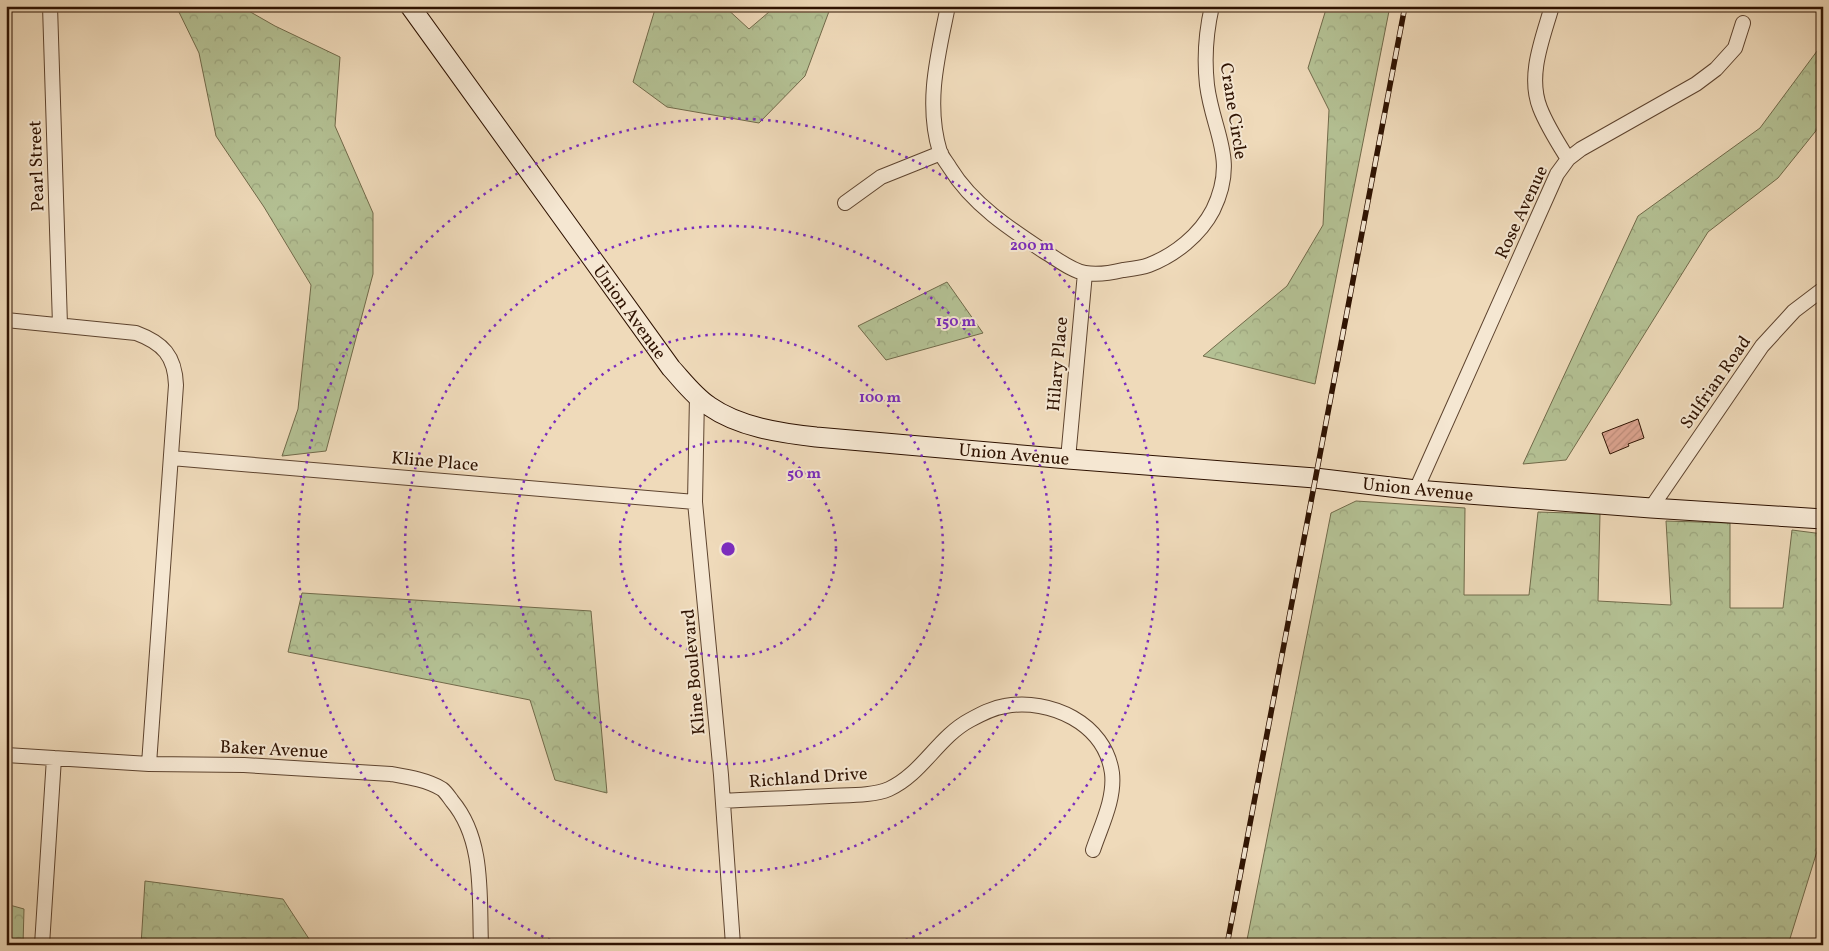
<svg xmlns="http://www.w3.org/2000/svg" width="1829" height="951" font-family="Vollkorn,serif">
<defs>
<pattern id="forest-crowns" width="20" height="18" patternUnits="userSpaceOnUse" patternTransform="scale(1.25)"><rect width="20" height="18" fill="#b4c194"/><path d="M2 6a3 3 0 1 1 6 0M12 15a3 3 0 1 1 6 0" fill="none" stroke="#9ba57e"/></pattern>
<pattern id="building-hatch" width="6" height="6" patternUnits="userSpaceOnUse" patternTransform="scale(1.25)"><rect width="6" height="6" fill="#dca490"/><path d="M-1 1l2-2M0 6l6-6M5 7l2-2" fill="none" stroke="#bd8c7a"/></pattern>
</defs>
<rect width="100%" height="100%" fill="#efdaba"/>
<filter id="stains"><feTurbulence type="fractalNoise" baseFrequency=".004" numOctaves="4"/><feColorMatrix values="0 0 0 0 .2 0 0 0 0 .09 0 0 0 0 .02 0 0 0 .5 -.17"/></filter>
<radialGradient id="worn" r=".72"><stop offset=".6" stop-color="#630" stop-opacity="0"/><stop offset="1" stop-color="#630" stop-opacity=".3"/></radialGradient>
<!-- forest -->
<path fill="url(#forest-crowns)" stroke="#716a4a" d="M176 6H240L275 26 340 57 335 126 373 213V274L326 451 282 456 298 409 311 285 264 207 216 136 199 53Z
M656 6H724L749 29 776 6H831L805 76 759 123 667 107 633 82Z
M1327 6H1390L1315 384 1203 356 1287 286 1323 225 1329 110 1308 68Z
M1823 43V122L1778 178 1708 232 1566 460 1523 464 1638 216 1760 128Z
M947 282 983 333 886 360 858 326Z
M1356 501 1465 508 1464 595H1529L1538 512 1600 514 1598 601 1671 605 1666 521 1730 523V608H1783L1792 530 1823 534V832L1788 945H1246L1331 513Z
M302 593 591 611 607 793 555 780 530 700 288 652Z
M145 881 283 899 313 945H141Z
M6 904 24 909 23 945H6Z"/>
<!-- building -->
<path fill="url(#building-hatch)" stroke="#2e1201" d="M1638 419 1644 438 1628 444 1629 446 1610 454 1602 433Z"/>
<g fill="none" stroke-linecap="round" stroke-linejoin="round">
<defs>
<path id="street" d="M50 6 60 325
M948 6C938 55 925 103 940 152 942 157 947 163 950 168 972 204 1010 229 1045 252 1057 259 1072 271 1085 273 1097 275 1111 273 1123 270 1131 269 1141 268 1149 265 1175 255 1200 235 1213 210 1238 159 1213 133 1207 85 1204 58 1206 32 1212 6
M1552 6C1543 38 1527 75 1540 108 1547 126 1558 143 1568 159
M845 203 881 177 941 153
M6 320 136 333C163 343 175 356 176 385L149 764
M697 396 695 502 721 775 733 945
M171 458 695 502
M1068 459 1085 273
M1416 490 1557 174 1568 159 1581 149 1696 84 1716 69 1735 48 1743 23
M1651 508 1762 346 1794 311 1823 289
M6 755 149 764 244 765 391 774C408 777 427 780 442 789 446 792 449 797 452 801 485 840 479 897 481 945
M723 801C758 799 794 798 829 796 847 795 873 796 889 789 922 774 938 737 970 720 981 714 992 708 1005 706 1050 698 1105 723 1112 773 1115 799 1101 826 1093 850
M42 945 54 758"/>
<path id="secondary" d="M410 6 671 368C683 381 694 396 709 406 739 427 780 433 816 437L1068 459 1315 478 1416 490 1651 508 1823 519"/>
</defs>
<!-- street casing -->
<use href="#street" stroke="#5e442f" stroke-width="16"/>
<!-- secondary casing -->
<use href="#secondary" stroke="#2e1201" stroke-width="21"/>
<!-- street -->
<use href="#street" stroke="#f5e7d2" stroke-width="14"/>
<!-- secondary -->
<use href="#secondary" stroke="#f5e7d2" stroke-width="19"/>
<defs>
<path id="rail" d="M1227 945 1405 6"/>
</defs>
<!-- rail casing -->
<use href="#rail" stroke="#2e1201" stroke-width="5.5"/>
<!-- rail -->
<use href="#rail" stroke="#f5e7d2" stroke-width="4" stroke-dasharray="11" stroke-linecap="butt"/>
</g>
<!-- distance rings -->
<g fill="none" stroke="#7b2cbf" stroke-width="2.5" stroke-dasharray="2.5 5">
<circle cx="728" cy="549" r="108"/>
<circle cx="728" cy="549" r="215"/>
<circle cx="728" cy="549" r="323"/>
<path d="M557 943A430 430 0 1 1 899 943"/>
</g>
<g text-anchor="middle" stroke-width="4" stroke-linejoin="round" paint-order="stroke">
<!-- street labels -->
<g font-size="18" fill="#2e1201" stroke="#f5e7d2">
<text transform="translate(1234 111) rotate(81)" y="6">Crane Circle</text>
<text transform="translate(36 166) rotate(-92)" y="6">Pearl Street</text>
<text transform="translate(1521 212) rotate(-65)" y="6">Rose Avenue</text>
<text transform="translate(630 312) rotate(54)" y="6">Union Avenue</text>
<text transform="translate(1057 364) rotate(-85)" y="6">Hilary Place</text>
<text transform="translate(1715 382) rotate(-55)" y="6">Sulfrian Road</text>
<text transform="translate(1014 454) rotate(5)" y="6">Union Avenue</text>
<text transform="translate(435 461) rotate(5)" y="6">Kline Place</text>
<text transform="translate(1418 489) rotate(6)" y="6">Union Avenue</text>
<text transform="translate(693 672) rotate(-95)" y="6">Kline Boulevard</text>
<text transform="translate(274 749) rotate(3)" y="6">Baker Avenue</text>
<text transform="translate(808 777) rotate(-4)" y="6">Richland Drive</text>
</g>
</g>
<circle cx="728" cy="549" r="8" fill="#7b2cbf" stroke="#f5e7d2" stroke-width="2.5"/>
<g font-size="15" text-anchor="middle" font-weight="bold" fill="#7b2cbf" stroke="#f5e7d2" stroke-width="4" stroke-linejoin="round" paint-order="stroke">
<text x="1032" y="250">200 m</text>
<text x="956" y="326">150 m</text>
<text x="880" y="402">100 m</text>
<text x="804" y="478">50 m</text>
</g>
<!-- margin -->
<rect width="1829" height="951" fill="none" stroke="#efdaba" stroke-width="25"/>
<rect x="8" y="8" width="1814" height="936" fill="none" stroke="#2e1201" stroke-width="2.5"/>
<rect x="12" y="12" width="1804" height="926" fill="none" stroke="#2e1201"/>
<rect width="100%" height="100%" filter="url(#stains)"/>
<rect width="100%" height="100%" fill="url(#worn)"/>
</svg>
